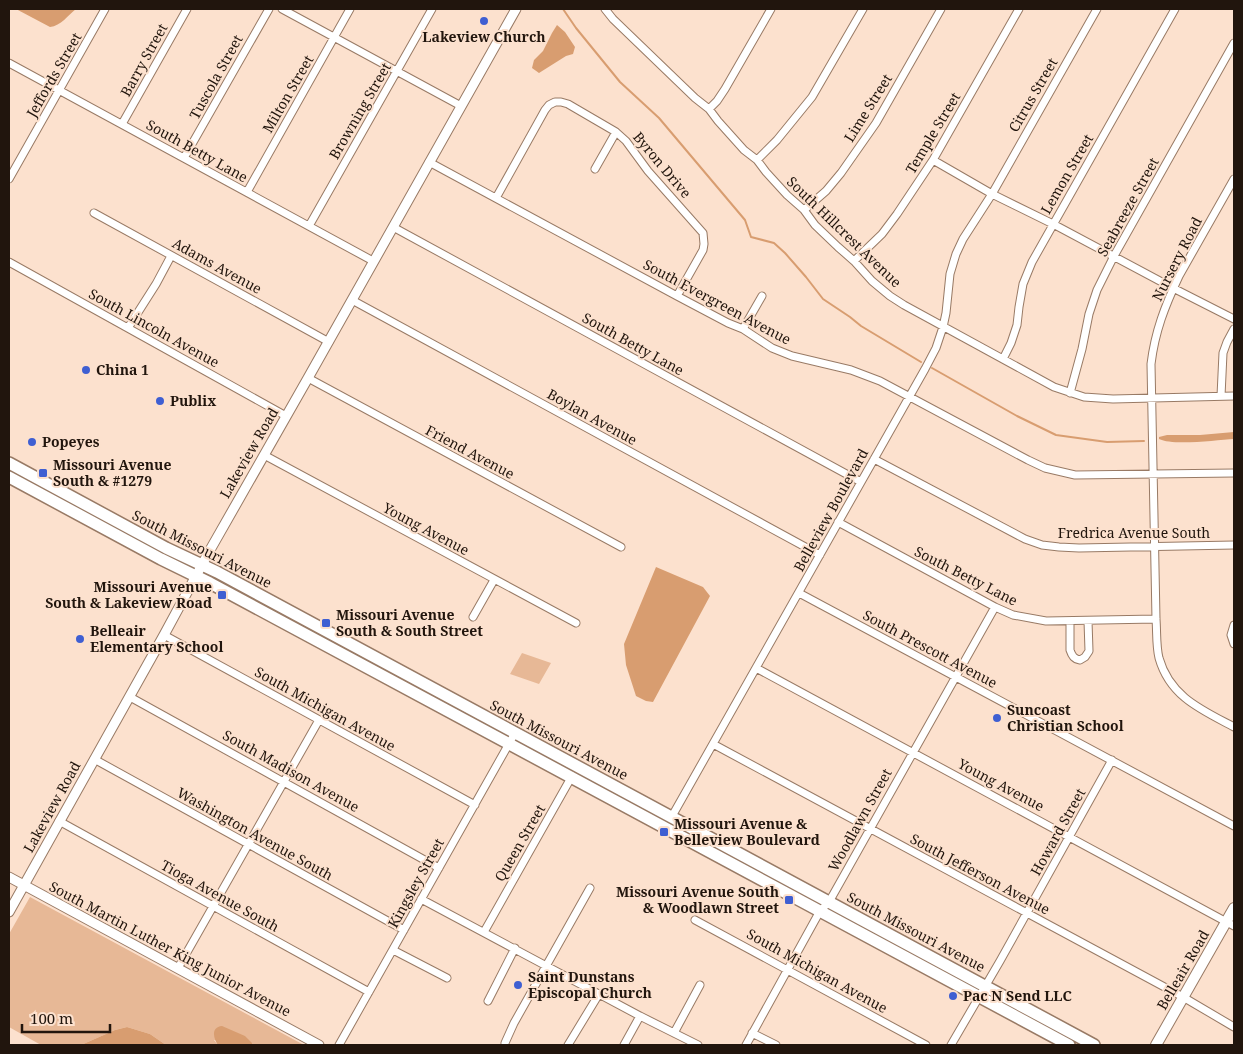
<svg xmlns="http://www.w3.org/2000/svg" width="1243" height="1054" font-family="'Noto Serif',serif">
<rect width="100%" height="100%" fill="#fce1ce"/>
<!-- green -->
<path fill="#e7b896" d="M522 653 551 663 539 684 510 674Z
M30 897 304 1045H252V1043L214 1040 218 1045H166L150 1034 127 1027 115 1030 81 1045H41L9 1027V934Z"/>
<!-- water -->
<path fill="#d89d70" d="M16 9H76C68 15 61 26 50 27Z
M557 25 565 32 575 47 573 54 566 56 539 73 532 68 534 60 543 51 552 33Z
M1234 432V439C1217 440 1173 446 1159 439V437L1167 435H1200Z
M656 567 703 587 710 596 653 702 646 701 636 696 626 665 624 644Z
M222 1026 245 1036 252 1043V1045H218C213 1038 211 1027 222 1026Z
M127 1027 150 1034 166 1045H81L115 1030Z"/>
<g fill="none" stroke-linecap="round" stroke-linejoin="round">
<!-- stream -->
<path stroke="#d89d70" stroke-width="2" d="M563 9 576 28 620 82 659 118 745 220 751 237 774 243 785 253 806 277 823 299 850 317 861 326 921 362
M932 368 1017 416 1056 435 1107 442 1144 441"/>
<defs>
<path id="minor" d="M282 9 461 106
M605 9 613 19 695 98 709 109 718 121 744 150 757 160 766 172 787 195 804 210 815 225 838 247 854 261 872 281 890 296 904 305 1054 387 1084 397 1113 399 1234 396
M9 63 373 261
M709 109 717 101 725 89 771 9
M122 124 187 9
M184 158 269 9
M757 160 777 140 812 97 863 9
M933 160 992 194 1053 224 1173 288 1234 319
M429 162 677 296 728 323 743 329 772 348 792 356 851 370 880 381 1028 460 1045 468 1075 475 1234 473
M595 169 616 132
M9 179 105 9
M1234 179 1179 276C1165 306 1155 331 1151 364L1156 619C1157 632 1156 646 1159 658 1170 697 1202 710 1234 727
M247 192 350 9
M496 198 545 110 549 105 555 102H561L568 104 616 132 626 141 648 171 703 233 704 244 703 250 677 296
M804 210 826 191 841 173 876 123 941 9
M94 213 329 342
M309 226 432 9
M393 227 861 482
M854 261 882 234 897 214 933 160 1019 9
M9 262 286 416
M352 300 820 555
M128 328 156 284 171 256
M743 329 762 296
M1003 359 1011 343 1017 325 1019 307 1023 284 1032 262 1175 9
M308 378 621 547
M1070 393 1082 349 1089 314 1097 290 1114 256 1234 43
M1221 396 1223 353 1227 342 1234 329
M264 455 576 623
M874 459 1025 539 1042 545 1059 547 1079 548 1234 545
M838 522 995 607 1013 615 1046 621 1156 619
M799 593 1234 826
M473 617 494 580
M1070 621V650C1072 656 1074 659 1080 660L1085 657 1089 651 1088 621
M1234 625 1231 635 1234 644
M164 635 475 805
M756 668 1234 926
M130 697 439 868
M713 744 1183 997 1234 1027
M94 759 404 930
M671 818 925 369 936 348 943 327 946 313 950 274 956 254 963 239 992 194 1097 9
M59 821 369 992
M421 899 640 1016 698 1045
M695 920 926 1045
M484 932 572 776
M393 950 447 978
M178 968 319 720
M488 1001 515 948
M674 1033 700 985
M752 1033 776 1045
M505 1043 514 1023 590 888
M339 1045 515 733
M568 1045 599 994
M624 1045 640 1016
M746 1045 820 911 829 902 995 607
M951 1045 1000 961 1112 760"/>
<path id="tertiary" d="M9 877 319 1045
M9 912 164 635 210 550 308 378 516 9"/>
<path id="secondary" d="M1156 1045 1234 908"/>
<path id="primary" d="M9 463 166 548 217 572 1094 1045
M9 477 161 559 210 583 1069 1045"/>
</defs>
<!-- minor casing -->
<use href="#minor" stroke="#987a65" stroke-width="9"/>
<!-- tertiary casing -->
<use href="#tertiary" stroke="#987a65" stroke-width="11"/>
<!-- secondary casing -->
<use href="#secondary" stroke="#987a65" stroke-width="12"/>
<!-- primary casing -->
<use href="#primary" stroke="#987a65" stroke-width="14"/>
<!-- minor -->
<use href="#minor" stroke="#fff" stroke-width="7"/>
<!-- tertiary -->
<use href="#tertiary" stroke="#fff" stroke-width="9"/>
<!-- secondary -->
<use href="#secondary" stroke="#fff" stroke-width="10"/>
<!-- primary -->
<use href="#primary" stroke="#fff" stroke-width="11"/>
</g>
<!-- markers -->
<g fill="#3f5fd2" stroke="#fce1ce" stroke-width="2">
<circle cx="484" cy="21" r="5"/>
<circle cx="86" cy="370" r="5"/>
<circle cx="160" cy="401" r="5"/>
<circle cx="32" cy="442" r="5"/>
<rect x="38" y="468" width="10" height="10" rx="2.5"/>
<rect x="217" y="590" width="10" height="10" rx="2.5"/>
<rect x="321" y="618" width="10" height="10" rx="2.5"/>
<circle cx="80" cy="639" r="5"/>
<circle cx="997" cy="718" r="5"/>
<rect x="659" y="827" width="10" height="10" rx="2.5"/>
<rect x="784" y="895" width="10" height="10" rx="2.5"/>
<circle cx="518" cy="985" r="5"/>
<circle cx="953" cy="996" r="5"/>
</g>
<g text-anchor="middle" stroke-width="4" stroke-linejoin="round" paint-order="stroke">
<!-- poi labels -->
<g font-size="14" font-weight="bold" fill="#21150d" stroke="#fce1ce" text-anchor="start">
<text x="484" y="42" text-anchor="middle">Lakeview Church</text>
<text x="96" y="375">China 1</text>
<text x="170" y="406">Publix</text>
<text x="42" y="447">Popeyes</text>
<text x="53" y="470">Missouri Avenue<tspan x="53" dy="16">South &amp; #1279</tspan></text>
<text x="212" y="592" text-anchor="end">Missouri Avenue<tspan x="212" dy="16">South &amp; Lakeview Road</tspan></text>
<text x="336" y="620">Missouri Avenue<tspan x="336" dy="16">South &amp; South Street</tspan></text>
<text x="90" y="636">Belleair<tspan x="90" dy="16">Elementary School</tspan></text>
<text x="1007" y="715">Suncoast<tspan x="1007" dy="16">Christian School</tspan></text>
<text x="674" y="829">Missouri Avenue &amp;<tspan x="674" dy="16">Belleview Boulevard</tspan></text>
<text x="779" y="897" text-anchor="end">Missouri Avenue South<tspan x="779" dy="16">&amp; Woodlawn Street</tspan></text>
<text x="528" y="982">Saint Dunstans<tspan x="528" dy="16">Episcopal Church</tspan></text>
<text x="963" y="1001">Pac N Send LLC</text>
</g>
<!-- street labels -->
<g font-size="14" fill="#21150d" stroke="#fce1ce">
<text transform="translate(144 60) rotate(-61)" y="5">Barry Street</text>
<text transform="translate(54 75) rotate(-60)" y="5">Jeffords Street</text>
<text transform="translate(216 77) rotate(-61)" y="5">Tuscola Street</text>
<text transform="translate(288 94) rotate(-60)" y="5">Milton Street</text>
<text transform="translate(1033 95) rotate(-60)" y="5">Citrus Street</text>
<text transform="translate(868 108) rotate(-58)" y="5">Lime Street</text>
<text transform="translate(360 111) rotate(-60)" y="5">Browning Street</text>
<text transform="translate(933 133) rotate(-59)" y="5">Temple Street</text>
<text transform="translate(197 151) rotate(29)" y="5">South Betty Lane</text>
<text transform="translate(662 165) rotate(50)" y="5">Byron Drive</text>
<text transform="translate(1067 174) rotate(-60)" y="5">Lemon Street</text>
<text transform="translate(1128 207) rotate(-61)" y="5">Seabreeze Street</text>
<text transform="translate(844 232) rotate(44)" y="5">South Hillcrest Avenue</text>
<text transform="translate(1177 259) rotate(-63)" y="5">Nursery Road</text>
<text transform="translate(217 266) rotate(29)" y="5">Adams Avenue</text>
<text transform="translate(717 302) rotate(28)" y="5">South Evergreen Avenue</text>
<text transform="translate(154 328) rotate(29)" y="5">South Lincoln Avenue</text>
<text transform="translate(633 344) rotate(29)" y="5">South Betty Lane</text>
<text transform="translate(592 417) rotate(29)" y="5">Boylan Avenue</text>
<text transform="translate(470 452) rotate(28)" y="5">Friend Avenue</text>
<text transform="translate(249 453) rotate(-60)" y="5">Lakeview Road</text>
<text transform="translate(831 510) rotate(-61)" y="5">Belleview Boulevard</text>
<text transform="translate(426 529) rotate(28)" y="5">Young Avenue</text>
<text x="1134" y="538">Fredrica Avenue South</text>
<text transform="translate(202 549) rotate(27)" y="5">South Missouri Avenue</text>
<text transform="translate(966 576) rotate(27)" y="5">South Betty Lane</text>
<text transform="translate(930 649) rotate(28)" y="5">South Prescott Avenue</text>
<text transform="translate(325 709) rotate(29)" y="5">South Michigan Avenue</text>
<text transform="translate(559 740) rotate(28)" y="5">South Missouri Avenue</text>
<text transform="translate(291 771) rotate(29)" y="5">South Madison Avenue</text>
<text transform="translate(1001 785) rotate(28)" y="5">Young Avenue</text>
<text transform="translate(52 807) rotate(-61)" y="5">Lakeview Road</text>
<text transform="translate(860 820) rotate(-61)" y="5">Woodlawn Street</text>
<text transform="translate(1058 832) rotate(-61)" y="5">Howard Street</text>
<text transform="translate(255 834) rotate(29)" y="5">Washington Avenue South</text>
<text transform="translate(520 843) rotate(-60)" y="5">Queen Street</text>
<text transform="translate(980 874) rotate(28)" y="5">South Jefferson Avenue</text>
<text transform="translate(416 883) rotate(-61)" y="5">Kingsley Street</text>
<text transform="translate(220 896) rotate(29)" y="5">Tioga Avenue South</text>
<text transform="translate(916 932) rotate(28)" y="5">South Missouri Avenue</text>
<text transform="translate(170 949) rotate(28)" y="5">South Martin Luther King Junior Avenue</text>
<text transform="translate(1183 970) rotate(-60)" y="5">Belleair Road</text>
<text transform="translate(817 971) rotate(29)" y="5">South Michigan Avenue</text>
</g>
</g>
<!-- border -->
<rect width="1243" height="1054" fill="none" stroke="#21150d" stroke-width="20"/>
<!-- scale -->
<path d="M22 1024v8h88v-8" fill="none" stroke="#21150d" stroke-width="2.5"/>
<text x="30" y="1024" font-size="15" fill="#21150d" stroke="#fce1ce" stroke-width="4" paint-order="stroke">100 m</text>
</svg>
